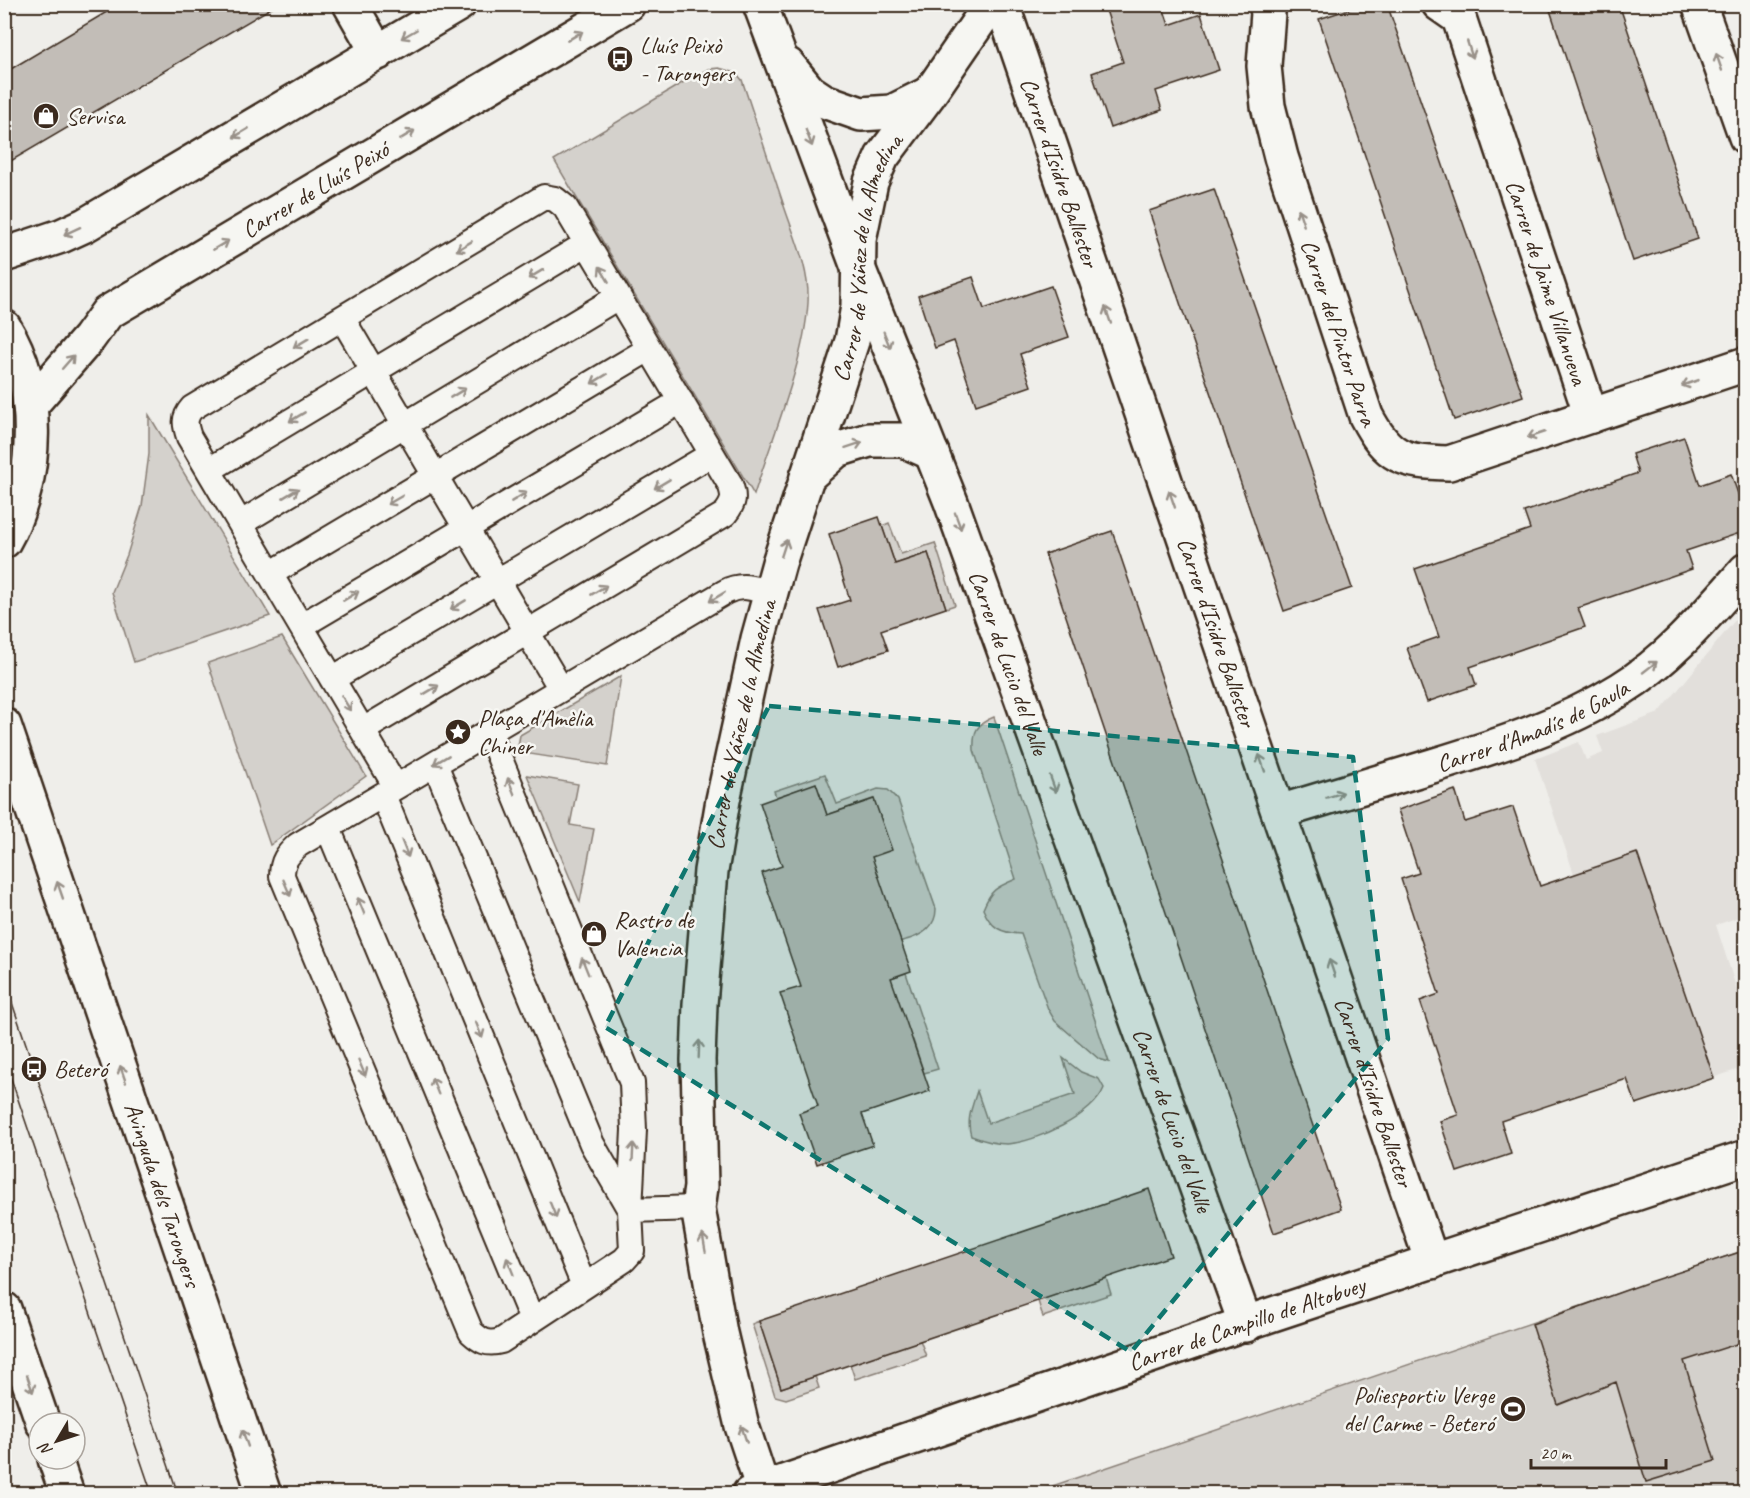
<svg xmlns="http://www.w3.org/2000/svg" width="1750" height="1498" font-family="Caveat,sans-serif">
<rect width="100%" height="100%" fill="#efeeea"/>
<filter id="ink" filterUnits="userSpaceOnUse"><feTurbulence type="fractalNoise" baseFrequency=".0167" numOctaves="2"/><feDisplacementMap in="SourceGraphic" scale="12" xChannelSelector="R" yChannelSelector="G"/><feConvolveMatrix kernelMatrix="1 2 1 2 8 2 1 2 1" color-interpolation-filters="sRGB"/></filter>
<g filter="url(#ink)">
<!-- built -->
<path fill="#e2dfdb" d="M1745 608V915L1716 925 1745 1015V1067L1636 1104 1559 879 1574 874 1535 759 1579 742 1586 760 1603 753 1597 736 1659 713Z"/>
<!-- green -->
<path fill="#d4d1cc" stroke="#887e75" stroke-width="1.5" d="M719 68 736 73 742 80C756 122 770 164 784 206 794 236 810 270 808 303 804 363 772 438 754 495L554 160 692 77 709 69Z
M149 415 270 616 134 662 112 592 127 555 142 506 149 454Z
M889 523 901 554 935 543 955 605 946 608 928 553 895 564 882 526Z
M282 637 366 776 270 845 208 663Z
M621 676 607 766 517 752 520 735Z
M994 717 1109 1062 1099 1059 1055 1021 1048 1009 1021 934C1001 933 991 928 983 909 991 889 997 887 1016 879L974 750C973 732 976 724 994 717Z
M825 774 837 804 878 789 888 790 898 800 936 909C936 929 920 937 902 941 891 944 859 937 846 936L873 799 827 815 816 784 776 797 774 791Z
M527 775 578 784 570 825 594 829 580 902Z
M906 973 938 1069 924 1073 913 1040 864 1057 843 994Z
M1063 1058 1081 1072 1099 1079 1104 1088C1093 1116 1036 1142 1007 1144 995 1144 982 1140 971 1136 966 1120 972 1107 977 1091L988 1123 1075 1094Z
M1745 1250V1493L1029 1494Z
M1106 1278 1111 1294 1043 1317 1038 1301Z
M759 1321 781 1388 815 1376 819 1388 786 1399 775 1396 752 1324Z
M920 1340 926 1356 855 1379 850 1364Z"/>
<!-- building -->
<path fill="#c2bdb7" stroke="#3b2a1e" stroke-width="1.5" d="M120 4H278L4 165V73Z
M1104 4H1162L1169 25 1201 14 1219 70 1156 91 1162 110 1110 128 1092 73 1123 62Z
M1364 4H1387L1523 396 1454 420 1319 19Z
M1548 4H1619L1698 239 1633 261Z
M1214 189 1352 588 1284 611 1149 211Z
M973 277 984 309 1051 286 1069 337 1020 354 1031 386 976 405 954 341 935 348 918 296Z
M1684 437 1700 485 1731 474 1746 516V531L1686 551 1692 569 1578 608 1585 627 1470 667 1476 685 1427 702 1407 648 1439 637 1415 569 1530 529 1524 512 1638 473 1632 454Z
M879 517 895 564 928 553 946 608 881 630 888 650 838 667 819 610 850 600 829 534Z
M1112 531 1341 1209 1274 1233 1045 554Z
M816 783 827 815 874 799 892 850 872 857 911 971 891 978 930 1091 862 1114 873 1145 817 1164 799 1113 818 1106 780 993 801 987 762 873 782 866 760 803Z
M1455 790 1465 822 1513 807 1540 886 1637 853 1714 1078 1636 1104 1627 1079 1501 1121 1511 1154 1457 1172 1440 1121 1458 1115 1420 1001 1439 994 1401 879 1419 873 1398 810Z
M1149 1189 1171 1256 781 1388 759 1321Z
M1746 1250V1341L1684 1361 1715 1461 1646 1482 1616 1382 1558 1405 1532 1324 1649 1282Z"/>
<g fill="none" stroke-linecap="round" stroke-linejoin="round">
<defs>
<path id="lane" d="M342 318 544 197 555 199 565 207 730 484C735 497 734 503 725 514L363 730
M209 470 586 244
M241 523 618 297
M270 574 649 349
M301 626 681 401
M332 679 712 454
M489 732 632 1083 634 1130 630 1210 698 1208
M435 764 592 1144 630 1210 632 1251 624 1260 501 1341C487 1345 481 1341 471 1332L282 876C282 861 287 855 298 845L725 592C742 583 754 588 771 594
M396 787 189 437C185 425 183 418 192 408L342 318 561 689
M383 795 584 1286
M328 828 532 1320"/>
<g id="street">
<path d="M350 4 378 53"/>
<path id="s1" d="M760 4 859 270 951 502 1246 1325"/>
<path id="s2" d="M1002 4 1432 1262"/>
<path id="s3" d="M1266 4 1268 13 1264 66 1268 106 1281 157 1366 416C1388 458 1403 462 1449 463L1746 364"/>
<path id="s4" d="M1439 4 1459 18 1591 416"/>
<path d="M1699 4 1746 137"/>
<path d="M788 65 809 91 824 101 861 114 892 112 928 94"/>
<path d="M807 477 837 450 869 440H903L932 453"/>
<path id="s5" d="M1279 812C1330 797 1381 781 1432 766 1497 746 1562 726 1621 689 1670 659 1708 613 1746 570"/>
<path id="s6" d="M763 1489 742 1426 720 1333 698 1208 701 1187 698 1060 700 1004 711 871 723 800 758 639 779 563 852 341 858 306 859 240 871 182 882 157 930 93 991 4"/>
<path id="s7" d="M749 1494 1267 1316 1746 1157"/>
</g>
<g id="primary">
<path d="M4 255 61 236 85 225 459 4"/>
<path d="M4 327C42 388 39 480 4 541"/>
<path id="s8" d="M30 406 89 338 107 313 628 4"/>
<path id="s9" d="M4 725 264 1494"/>
<path d="M4 1309 43 1423"/>
<path d="M55 1459 67 1494"/>
</g>
</defs>
<!-- lane casing -->
<use href="#lane" stroke="#3b2a1e" stroke-width="28"/>
<!-- street casing -->
<use href="#street" stroke="#3b2a1e" stroke-width="38"/>
<!-- primary casing -->
<use href="#primary" stroke="#3b2a1e" stroke-width="38"/>
<!-- lane -->
<use href="#lane" stroke="#f6f6f2" stroke-width="24"/>
<!-- street -->
<use href="#street" stroke="#f6f6f2" stroke-width="33"/>
<!-- primary -->
<use href="#primary" stroke="#f6f6f2" stroke-width="33"/>
<!-- tram -->
<path stroke="#3b2a1e" stroke-width="1.5" d="M4 979 178 1494
M4 1058 152 1494"/>
</g>
<!-- one-way arrows -->
<defs><path id="oneway-shaft" d="M-6 0H5M1.5-3L5.5 0L1.5 3" fill="none" stroke-width="1.6" stroke-linecap="round" stroke-linejoin="round" transform="scale(1.5)"/></defs>
<g stroke="#989088">
<use href="#oneway-shaft" transform="translate(409 34) rotate(150)"/>
<use href="#oneway-shaft" transform="translate(575 36) rotate(-31)"/>
<use href="#oneway-shaft" transform="translate(1470 50) rotate(72)"/>
<use href="#oneway-shaft" transform="translate(1719 62) rotate(-109)"/>
<use href="#oneway-shaft" transform="translate(241 133) rotate(149)"/>
<use href="#oneway-shaft" transform="translate(407 135) rotate(-31)"/>
<use href="#oneway-shaft" transform="translate(809 138) rotate(69)"/>
<use href="#oneway-shaft" transform="translate(1301 217) rotate(-108)"/>
<use href="#oneway-shaft" transform="translate(72 231) rotate(155)"/>
<use href="#oneway-shaft" transform="translate(221 245) rotate(-31)"/>
<use href="#oneway-shaft" transform="translate(464 246) rotate(149)"/>
<use href="#oneway-shaft" transform="translate(536 274) rotate(149)"/>
<use href="#oneway-shaft" transform="translate(604 274) rotate(-121)"/>
<use href="#oneway-shaft" transform="translate(1108 315) rotate(-109)"/>
<use href="#oneway-shaft" transform="translate(887 340) rotate(68)"/>
<use href="#oneway-shaft" transform="translate(301 343) rotate(149)"/>
<use href="#oneway-shaft" transform="translate(68 362) rotate(-49)"/>
<use href="#oneway-shaft" transform="translate(599 379) rotate(149)"/>
<use href="#oneway-shaft" transform="translate(1690 383) rotate(161)"/>
<use href="#oneway-shaft" transform="translate(458 393) rotate(-31)"/>
<use href="#oneway-shaft" transform="translate(297 417) rotate(149)"/>
<use href="#oneway-shaft" transform="translate(1536 435) rotate(162)"/>
<use href="#oneway-shaft" transform="translate(854 445) rotate(-18)"/>
<use href="#oneway-shaft" transform="translate(662 484) rotate(149)"/>
<use href="#oneway-shaft" transform="translate(291 493) rotate(-31)"/>
<use href="#oneway-shaft" transform="translate(519 497) rotate(-31)"/>
<use href="#oneway-shaft" transform="translate(1172 499) rotate(-109)"/>
<use href="#oneway-shaft" transform="translate(395 500) rotate(150)"/>
<use href="#oneway-shaft" transform="translate(958 521) rotate(70)"/>
<use href="#oneway-shaft" transform="translate(784 548) rotate(-72)"/>
<use href="#oneway-shaft" transform="translate(599 590) rotate(-31)"/>
<use href="#oneway-shaft" transform="translate(351 596) rotate(-31)"/>
<use href="#oneway-shaft" transform="translate(717 597) rotate(149)"/>
<use href="#oneway-shaft" transform="translate(458 605) rotate(149)"/>
<use href="#oneway-shaft" transform="translate(1650 667) rotate(-38)"/>
<use href="#oneway-shaft" transform="translate(431 690) rotate(-31)"/>
<use href="#oneway-shaft" transform="translate(346 703) rotate(59)"/>
<use href="#oneway-shaft" transform="translate(441 760) rotate(149)"/>
<use href="#oneway-shaft" transform="translate(1262 763) rotate(-109)"/>
<use href="#oneway-shaft" transform="translate(1053 784) rotate(70)"/>
<use href="#oneway-shaft" transform="translate(511 786) rotate(-112)"/>
<use href="#oneway-shaft" transform="translate(1335 795) rotate(-17)"/>
<use href="#oneway-shaft" transform="translate(405 849) rotate(68)"/>
<use href="#oneway-shaft" transform="translate(287 888) rotate(67)"/>
<use href="#oneway-shaft" transform="translate(60 890) rotate(-109)"/>
<use href="#oneway-shaft" transform="translate(361 906) rotate(-112)"/>
<use href="#oneway-shaft" transform="translate(585 966) rotate(-112)"/>
<use href="#oneway-shaft" transform="translate(1332 968) rotate(-109)"/>
<use href="#oneway-shaft" transform="translate(479 1030) rotate(68)"/>
<use href="#oneway-shaft" transform="translate(699 1049) rotate(-88)"/>
<use href="#oneway-shaft" transform="translate(362 1068) rotate(67)"/>
<use href="#oneway-shaft" transform="translate(123 1074) rotate(-109)"/>
<use href="#oneway-shaft" transform="translate(435 1086) rotate(-112)"/>
<use href="#oneway-shaft" transform="translate(633 1152) rotate(-87)"/>
<use href="#oneway-shaft" transform="translate(553 1210) rotate(68)"/>
<use href="#oneway-shaft" transform="translate(704 1243) rotate(-100)"/>
<use href="#oneway-shaft" transform="translate(510 1266) rotate(-112)"/>
<use href="#oneway-shaft" transform="translate(30 1384) rotate(71)"/>
<use href="#oneway-shaft" transform="translate(744 1434) rotate(-108)"/>
<use href="#oneway-shaft" transform="translate(245 1438) rotate(-109)"/>
</g>
</g>
<!-- marked area -->
<path fill="#0f766e" fill-opacity="0.2" stroke="#0f766e" stroke-width="4.5" stroke-dasharray="12 8" stroke-linejoin="round" d="M769 706 1353 757 1388 1039 1131 1352 605 1027Z"/>
<!-- icons -->
<defs>
<symbol id="bus-disc" viewBox="-11 -11 22 22"><circle r="9.5" fill="#3b2a1e" stroke="#f6f6f2"/><path d="M-5-6H5V4H4V6H2V4H-2V6H-4V4H-5ZM-3.5-4V0h7V-4ZM-3.5 1.2v1.5H-2V1.2ZM2 1.2v1.5H3.5V1.2Z" fill="#fff"/></symbol>
<symbol id="shop-disc" viewBox="-11 -11 22 22"><circle r="9.5" fill="#3b2a1e" stroke="#f6f6f2"/><path d="M-5-2.5h2.3a2.7 3.5 0 0 1 5.4 0H5L5.5 6h-11ZM-1.5-2.5h3a1.5 2.3 0 0 0-3 0Z" fill="#fff"/></symbol>
<symbol id="sight-disc" viewBox="-11 -11 22 22"><circle r="9.5" fill="#3b2a1e" stroke="#f6f6f2"/><path d="M0-6L1.8-2.2L6-1.7L2.9 1.2L3.7 5.4L0 3.3L-3.7 5.4L-2.9 1.2L-6-1.7L-1.8-2.2Z" fill="#fff"/></symbol>
<symbol id="stadium-disc" viewBox="-11 -11 22 22"><circle r="9.5" fill="#3b2a1e" stroke="#f6f6f2"/><path d="M0-5a6.5 5 0 1 0 0 10a6.5 5 0 1 0 0-10ZM-3.5-1.8h7v3.6h-7Z" fill="#fff"/></symbol>
</defs>
<g fill-rule="evenodd">
<use href="#bus-disc" x="605" y="44" width="30" height="30"/>
<use href="#shop-disc" x="31" y="101" width="30" height="30"/>
<use href="#sight-disc" x="443" y="717" width="30" height="30"/>
<use href="#shop-disc" x="579" y="919" width="30" height="30"/>
<use href="#bus-disc" x="19" y="1054" width="30" height="30"/>
<use href="#stadium-disc" x="1498" y="1394" width="30" height="30"/>
</g>
<g text-anchor="middle" stroke-width="5" stroke-linejoin="round" paint-order="stroke">
<!-- poi labels -->
<g font-size="24" fill="#3b2a1e" stroke="#f6f6f2" text-anchor="start">
<text x="640" y="53">Lluís Peixò<tspan x="640" dy="28">- Tarongers</tspan></text>
<text x="66" y="124">Servisa</text>
<text x="478" y="726">Plaça d'Amèlia<tspan x="478" dy="28">Chiner</tspan></text>
<text x="614" y="928">Rastro de<tspan x="614" dy="28">Valencia</tspan></text>
<text x="54" y="1077">Beteró</text>
<text x="1494" y="1403" text-anchor="end">Poliesportiu Verge<tspan x="1494" dy="28">del Carme - Beteró</tspan></text>
</g>
<!-- street labels -->
<g font-size="24" fill="#3b2a1e" stroke="#f6f6f2">
<text dy="8" stroke="none"><textPath href="#s2" startOffset="178">Carrer d'Isidre Ballester</textPath></text>
<text dy="8" stroke="none"><textPath href="#s8" startOffset="363">Carrer de Lluís Peixó</textPath></text>
<text dy="8" stroke="none"><textPath href="#s6" startOffset="1262">Carrer de Yáñez de la Almedina</textPath></text>
<text dy="8" stroke="none"><textPath href="#s4" startOffset="303">Carrer de Jaime Villanueva</textPath></text>
<text dy="8" stroke="none"><textPath href="#s3" startOffset="340">Carrer del Pintor Parra</textPath></text>
<text dy="8" stroke="none"><textPath href="#s2" startOffset="664">Carrer d'Isidre Ballester</textPath></text>
<text dy="8" stroke="none"><textPath href="#s1" startOffset="704">Carrer de Lucio del Valle</textPath></text>
<text dy="8" stroke="none"><textPath href="#s5" startOffset="268">Carrer d'Amadís de Gaula</textPath></text>
<text dy="8" stroke="none"><textPath href="#s6" startOffset="776">Carrer de Yáñez de la Almedina</textPath></text>
<text dy="8" stroke="none"><textPath href="#s2" startOffset="1150">Carrer d'Isidre Ballester</textPath></text>
<text dy="8" stroke="none"><textPath href="#s1" startOffset="1190">Carrer de Lucio del Valle</textPath></text>
<text dy="8" stroke="none"><textPath href="#s9" startOffset="496">Avinguda dels Tarongers</textPath></text>
<text dy="8" stroke="none"><textPath href="#s7" startOffset="526">Carrer de Campillo de Altobuey</textPath></text>
</g>
</g>
<!-- margin -->
<rect width="1750" height="1498" fill="none" stroke="#f6f6f2" stroke-width="24"/>
<rect x="12" y="12" width="1726" height="1474" fill="none" stroke="#3b2a1e" stroke-width="2" filter="url(#ink)"/>
<!-- north arrow -->
<g transform="translate(57 1441) rotate(231)"><circle r="28" fill="#f6f6f2" stroke="#aba49d" stroke-width="1.5"/>
<path d="M0-4.5L10 22L0 15L-10 22Z" fill="#3b2a1e"/>
<text y="-9" font-size="16" font-weight="bold" text-anchor="middle" fill="#3b2a1e">N</text>
</g>
<!-- scale -->
<path d="M1531 1459v9h135v-9" fill="none" stroke="#3b2a1e" stroke-width="3"/>
<text x="1540" y="1459" font-size="18" fill="#3b2a1e" stroke="#f6f6f2" stroke-width="4.5" paint-order="stroke">20 m</text>
</svg>
